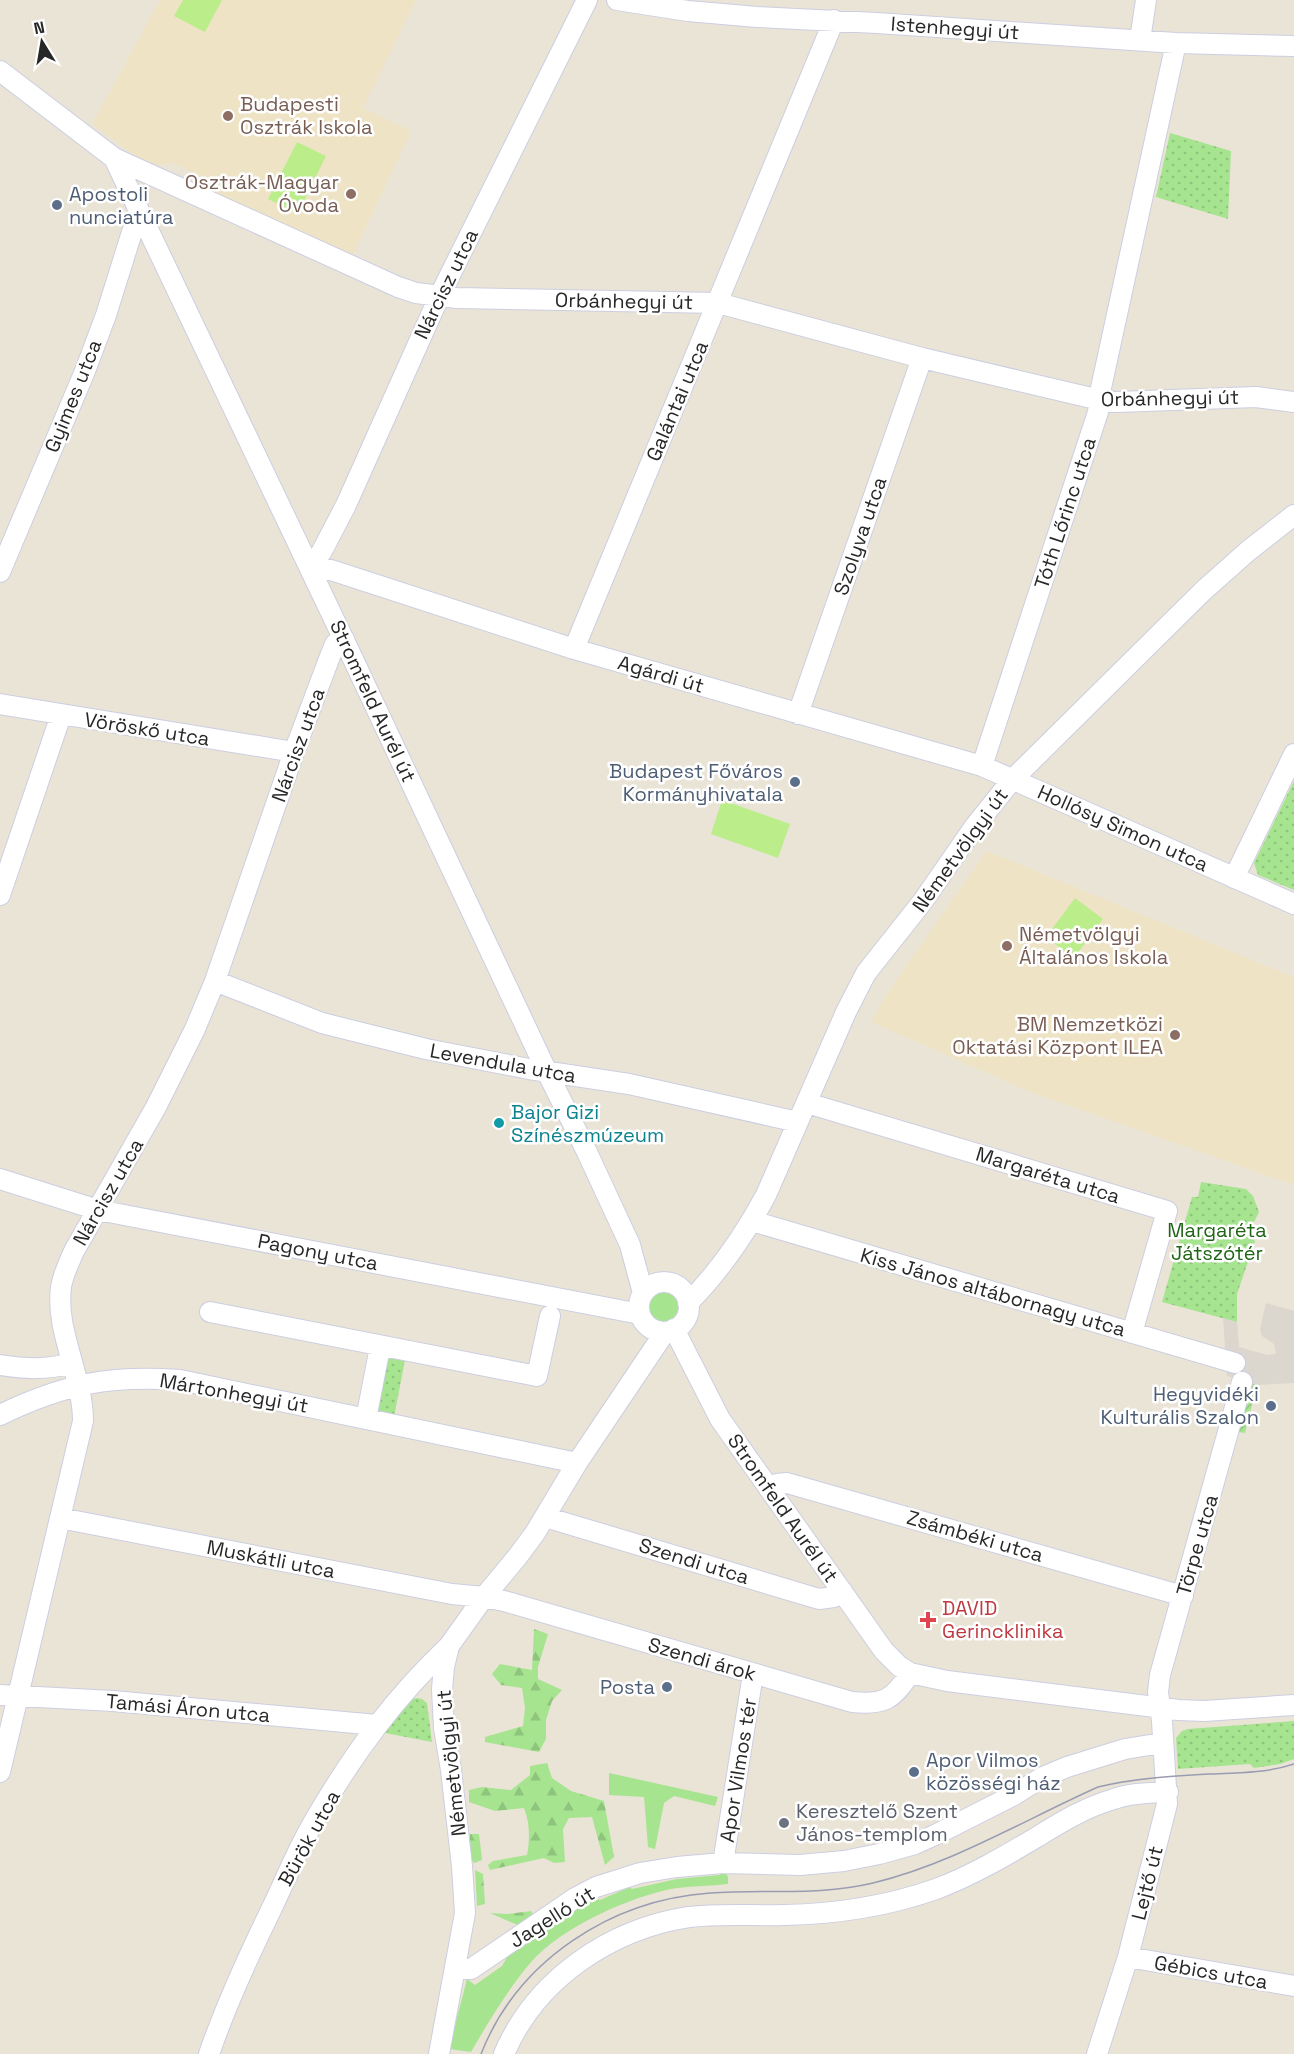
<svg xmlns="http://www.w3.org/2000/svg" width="1294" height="2054" font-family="'Space Grotesk',sans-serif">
<defs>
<pattern id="forest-firs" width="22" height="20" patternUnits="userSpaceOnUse" patternTransform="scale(1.5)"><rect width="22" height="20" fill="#a6e490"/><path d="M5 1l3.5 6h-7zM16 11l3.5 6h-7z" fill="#8fc47c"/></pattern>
<pattern id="park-dots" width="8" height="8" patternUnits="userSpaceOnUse" patternTransform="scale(1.5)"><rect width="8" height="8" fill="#a6e490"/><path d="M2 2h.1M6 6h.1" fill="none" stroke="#8fc47c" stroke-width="1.8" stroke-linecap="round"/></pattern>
<pattern id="garden-furrows" width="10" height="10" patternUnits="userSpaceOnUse" patternTransform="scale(1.5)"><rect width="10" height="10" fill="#a6e490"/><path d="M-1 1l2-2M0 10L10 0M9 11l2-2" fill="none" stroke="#8fc47c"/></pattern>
</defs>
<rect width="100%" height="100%" fill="#eae4d7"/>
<!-- education -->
<path fill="#eee4c5" d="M160 0H416L363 108 411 131 353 255 210 190 201 176 173 163 156 165 134 155 92 124Z
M987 851 1294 977V1185L1030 1092 871 1022 889 990Z"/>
<!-- grass -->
<path fill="#a6e490" d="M648 1307a15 15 0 1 1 30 0a15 15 0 1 1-30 0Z
M609 1773 718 1797 715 1806 674 1796 664 1803 655 1849 648 1847 644 1797 609 1795Z
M720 1871H725L728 1877V1884C711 1886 694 1886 677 1888 633 1895 562 1927 532 1961 508 1989 489 2021 471 2052L449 2049 467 1979 475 1985 502 1966 513 1947 595 1898 600 1900 630 1887 632 1889 677 1879 720 1875Z"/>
<!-- forest -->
<path fill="url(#forest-firs)" d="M534 1629 548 1634 538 1667V1679L562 1690 552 1701 546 1720V1739L539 1752 485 1742V1737L523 1726 525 1708 522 1688 501 1685 492 1674 500 1664 532 1670Z
M547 1763 552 1778 571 1791 604 1801 614 1857 605 1865 592 1817 569 1818 563 1829 565 1862 554 1863 544 1858 490 1870 488 1865 493 1861 527 1855C530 1839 530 1823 524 1808L495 1811 469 1802V1790L482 1787 511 1790 530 1775V1766Z
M470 1834H479L482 1860 474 1863 470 1857Z
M475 1870 483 1874 485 1904 477 1906Z
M531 1911 537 1921 520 1926 490 1913 507 1914Z"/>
<!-- park -->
<path fill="url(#park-dots)" d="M1170 133 1231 151 1228 219 1156 197Z
M1294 781V890L1258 875 1254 863Z
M1201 1182 1246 1189 1253 1196 1259 1212 1252 1226 1255 1241 1237 1294V1322L1162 1302 1192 1197H1198Z
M383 1350 406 1355 394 1417 372 1412Z
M417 1698 422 1699 427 1703 432 1742 380 1732 412 1699Z
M1294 1721V1759L1280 1764 1254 1768 1250 1764 1178 1769 1176 1738 1182 1731 1188 1729Z"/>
<!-- garden -->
<path fill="url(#garden-furrows)" d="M1250 1383 1257 1385 1245 1433 1238 1432Z"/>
<!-- pitch -->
<path fill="#bbed8b" d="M183 0H222L205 32 174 16Z
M297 142 326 156 298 213 268 199Z
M722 800 790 824 778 858 711 834Z
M1075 898 1103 919 1074 958 1046 937Z"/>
<!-- plaza -->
<path fill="#dbd6ce" d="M1266 1303 1294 1311V1383L1257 1385 1227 1376 1223 1318 1237 1322 1239 1347 1267 1355 1276 1354 1274 1344 1262 1336 1260 1329Z"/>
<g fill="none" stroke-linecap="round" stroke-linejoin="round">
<defs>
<path id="minor" d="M617 0 688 11 757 17 877 23 1176 43 1294 46
M1140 40 1146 0
M0 71 114 158 398 287 416 293 457 298 718 303 922 358 1100 400 1117 402 1256 397 1294 402
M114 158 353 659 547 1072 586 1150 630 1245 643 1293
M310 569 331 570 574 649 982 766 1294 904
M310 569 322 551 346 505 439 297 587 0
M0 572 85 371 106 315 132 232 136 225 144 221
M574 649 834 20
M0 704 294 752
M798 714 922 358
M982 766 1098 412 1101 388 1176 43
M1234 878 1294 754
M0 895 61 715
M215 981 322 1023 426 1049 529 1069 629 1084 798 1122
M807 1103 1167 1211 1132 1333
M0 1179 98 1210 640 1314
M752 1221 1235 1363
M639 1307a25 25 0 1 1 50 0a25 25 0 1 1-50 0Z
M688 1303C720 1271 745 1234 766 1195L846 1012 866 973 923 901 975 826 1012 780 1203 591 1248 551 1294 515
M210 1312 537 1376 550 1316
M674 1329 720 1419 884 1651 899 1666 910 1673 947 1681 1179 1710 1204 1711 1294 1705
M0 1365C25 1369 47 1370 72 1363
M0 1415C64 1384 109 1375 180 1380L577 1463
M366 1419 380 1347
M769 1489 777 1484 787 1483 1183 1596
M545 1517 819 1599 834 1597 842 1591
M60 1518 452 1594 484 1597 504 1601 852 1702C884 1705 893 1700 910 1673
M0 1695 113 1701 377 1725
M0 1772 83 1421C83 1376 55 1331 61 1287 63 1274 69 1263 74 1251L156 1107 195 1029 215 981 294 752 329 659 335 644 344 639
M723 1863 753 1674
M1128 1957 1294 1986
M456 1968 471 1969 575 1898 596 1887 640 1873 677 1867 723 1863 800 1865 844 1861 879 1854 915 1844 937 1834 1014 1795 1041 1778 1067 1767 1125 1749 1162 1743
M209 2054C226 2005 247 1959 270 1912 285 1881 298 1848 316 1818 354 1753 394 1698 449 1646
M439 2054 465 1913 462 1866 451 1770 444 1728 442 1689 444 1667 449 1646 484 1597 518 1556 535 1533 577 1463 665 1332
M504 2054C536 1979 610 1929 689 1917 721 1913 753 1916 784 1915 835 1914 888 1906 936 1889 971 1876 1005 1856 1037 1837 1061 1822 1086 1807 1114 1799 1131 1793 1149 1793 1168 1792
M1097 2054 1128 1957 1167 1804 1162 1721 1158 1692 1160 1675 1242 1382"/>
</defs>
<!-- minor casing -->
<use href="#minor" stroke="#cccee1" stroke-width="22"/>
<!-- minor -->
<use href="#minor" stroke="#fff" stroke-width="20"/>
<!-- tram -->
<path stroke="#9a9cb2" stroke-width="1.5" d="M481 2054C518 1960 611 1900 710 1893 765 1889 819 1896 873 1883 952 1864 1024 1820 1098 1787 1135 1778 1173 1776 1210 1774 1239 1773 1267 1773 1294 1764"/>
</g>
<!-- markers -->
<g fill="#8d6e63" stroke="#fff" stroke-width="2">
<circle cx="228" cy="116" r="6"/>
<circle cx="351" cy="194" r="6"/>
<circle cx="1007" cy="946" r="6"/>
<circle cx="1175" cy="1035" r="6"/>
</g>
<g fill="#5c6f8a" stroke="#fff" stroke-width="2">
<circle cx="57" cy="205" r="6"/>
<circle cx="795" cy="782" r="6"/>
<circle cx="1271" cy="1406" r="6"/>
<circle cx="667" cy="1687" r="6"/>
<circle cx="914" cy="1772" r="6"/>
</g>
<circle fill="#0f9aa8" stroke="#fff" stroke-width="2" cx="499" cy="1123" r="6"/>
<path fill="#e0444e" stroke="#fff" stroke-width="2" d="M925 1611h6v6h6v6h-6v6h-6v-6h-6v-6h6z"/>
<circle fill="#6b7280" stroke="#fff" stroke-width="2" cx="784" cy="1823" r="6"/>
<g text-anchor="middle" stroke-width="5" stroke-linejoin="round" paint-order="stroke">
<!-- street labels -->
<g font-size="20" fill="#272727" stroke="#fff">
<text transform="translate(955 28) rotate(4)" y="7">Istenhegyi út</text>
<text transform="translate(446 284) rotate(-64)" y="7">Nárcisz utca</text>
<text transform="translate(624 301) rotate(1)" y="7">Orbánhegyi út</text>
<text transform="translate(73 396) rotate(-68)" y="7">Gyimes utca</text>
<text transform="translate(1170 398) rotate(-1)" y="7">Orbánhegyi út</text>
<text transform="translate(677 401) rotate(-67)" y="7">Galántai utca</text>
<text transform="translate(1065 513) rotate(-72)" y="7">Tóth Lőrinc utca</text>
<text transform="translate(860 536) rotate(-71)" y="7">Szolyva utca</text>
<text transform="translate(661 674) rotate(16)" y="7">Agárdi út</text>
<text transform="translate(373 701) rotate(65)" y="7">Stromfeld Aurél út</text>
<text transform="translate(147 729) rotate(9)" y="7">Vöröskő utca</text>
<text transform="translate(298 745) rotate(-70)" y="7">Nárcisz utca</text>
<text transform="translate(1123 828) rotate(24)" y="7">Hollósy Simon utca</text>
<text transform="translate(960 850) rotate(-54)" y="7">Németvölgyi út</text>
<text transform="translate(503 1063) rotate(10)" y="7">Levendula utca</text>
<text transform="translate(1048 1175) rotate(17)" y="7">Margaréta utca</text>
<text transform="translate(108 1192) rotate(-60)" y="7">Nárcisz utca</text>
<text transform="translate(318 1252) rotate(11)" y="7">Pagony utca</text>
<text transform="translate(993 1292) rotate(16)" y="7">Kiss János altábornagy utca</text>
<text transform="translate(234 1393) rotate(10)" y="7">Mártonhegyi út</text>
<text transform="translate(783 1508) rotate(55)" y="7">Stromfeld Aurél út</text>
<text transform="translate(975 1536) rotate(16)" y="7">Zsámbéki utca</text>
<text transform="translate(1197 1545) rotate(-74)" y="7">Törpe utca</text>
<text transform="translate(271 1559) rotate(11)" y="7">Muskátli utca</text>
<text transform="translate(694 1561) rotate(17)" y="7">Szendi utca</text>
<text transform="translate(702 1659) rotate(16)" y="7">Szendi árok</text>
<text transform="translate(188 1708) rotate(5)" y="7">Tamási Áron utca</text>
<text transform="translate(451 1763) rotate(-96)" y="7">Németvölgyi út</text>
<text transform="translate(738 1770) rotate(-81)" y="7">Apor Vilmos tér</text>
<text transform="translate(309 1838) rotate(-61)" y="7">Bürök utca</text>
<text transform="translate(1147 1883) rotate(-76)" y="7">Lejtő út</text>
<text transform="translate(552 1917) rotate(-32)" y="7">Jagelló út</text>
<text transform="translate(1211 1972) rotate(10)" y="7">Gébics utca</text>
</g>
<!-- education labels -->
<g font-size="20" fill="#785e54" stroke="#fff" text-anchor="start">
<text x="240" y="111">Budapesti<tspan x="240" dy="23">Osztrák Iskola</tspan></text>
<text x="339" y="189" text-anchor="end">Osztrák-Magyar<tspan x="339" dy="23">Óvoda</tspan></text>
<text x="1019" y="941">Németvölgyi<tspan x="1019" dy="23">Általános Iskola</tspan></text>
<text x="1163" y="1031" text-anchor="end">BM Nemzetközi<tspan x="1163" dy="23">Oktatási Központ ILEA</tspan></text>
</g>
<!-- service labels -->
<g font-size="20" fill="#4e5e75" stroke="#fff" text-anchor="end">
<text x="69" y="201" text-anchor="start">Apostoli<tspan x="69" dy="23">nunciatúra</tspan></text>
<text x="783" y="778">Budapest Főváros<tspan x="783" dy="23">Kormányhivatala</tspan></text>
<text x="1259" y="1401">Hegyvidéki<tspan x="1259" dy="23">Kulturális Szalon</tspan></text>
<text x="655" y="1694">Posta</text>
<text x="926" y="1767" text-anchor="start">Apor Vilmos<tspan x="926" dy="23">közösségi ház</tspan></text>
</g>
<!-- culture labels -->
<g font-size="20" fill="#0d838f" stroke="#fff" text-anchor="start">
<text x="511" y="1119">Bajor Gizi<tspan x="511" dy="23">Színészmúzeum</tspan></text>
</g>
<!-- park labels -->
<g font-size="20" fill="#206516" stroke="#fff">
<text x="1217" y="1237">Margaréta<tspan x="1217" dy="23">Játszótér</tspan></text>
</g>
<!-- health labels -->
<g font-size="20" fill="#be3a42" stroke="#fff" text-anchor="start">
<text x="942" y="1615">DAVID<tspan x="942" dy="23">Gerincklinika</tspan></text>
</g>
<!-- worship labels -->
<g font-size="20" fill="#5b616d" stroke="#fff" text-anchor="start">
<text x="796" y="1818">Keresztelő Szent<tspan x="796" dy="23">János-templom</tspan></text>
</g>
</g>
<!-- north arrow -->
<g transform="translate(42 42) rotate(349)" stroke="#ffffff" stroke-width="4.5" paint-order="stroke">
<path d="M0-4.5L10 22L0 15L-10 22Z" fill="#272727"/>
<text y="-9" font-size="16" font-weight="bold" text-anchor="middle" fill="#272727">N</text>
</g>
</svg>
